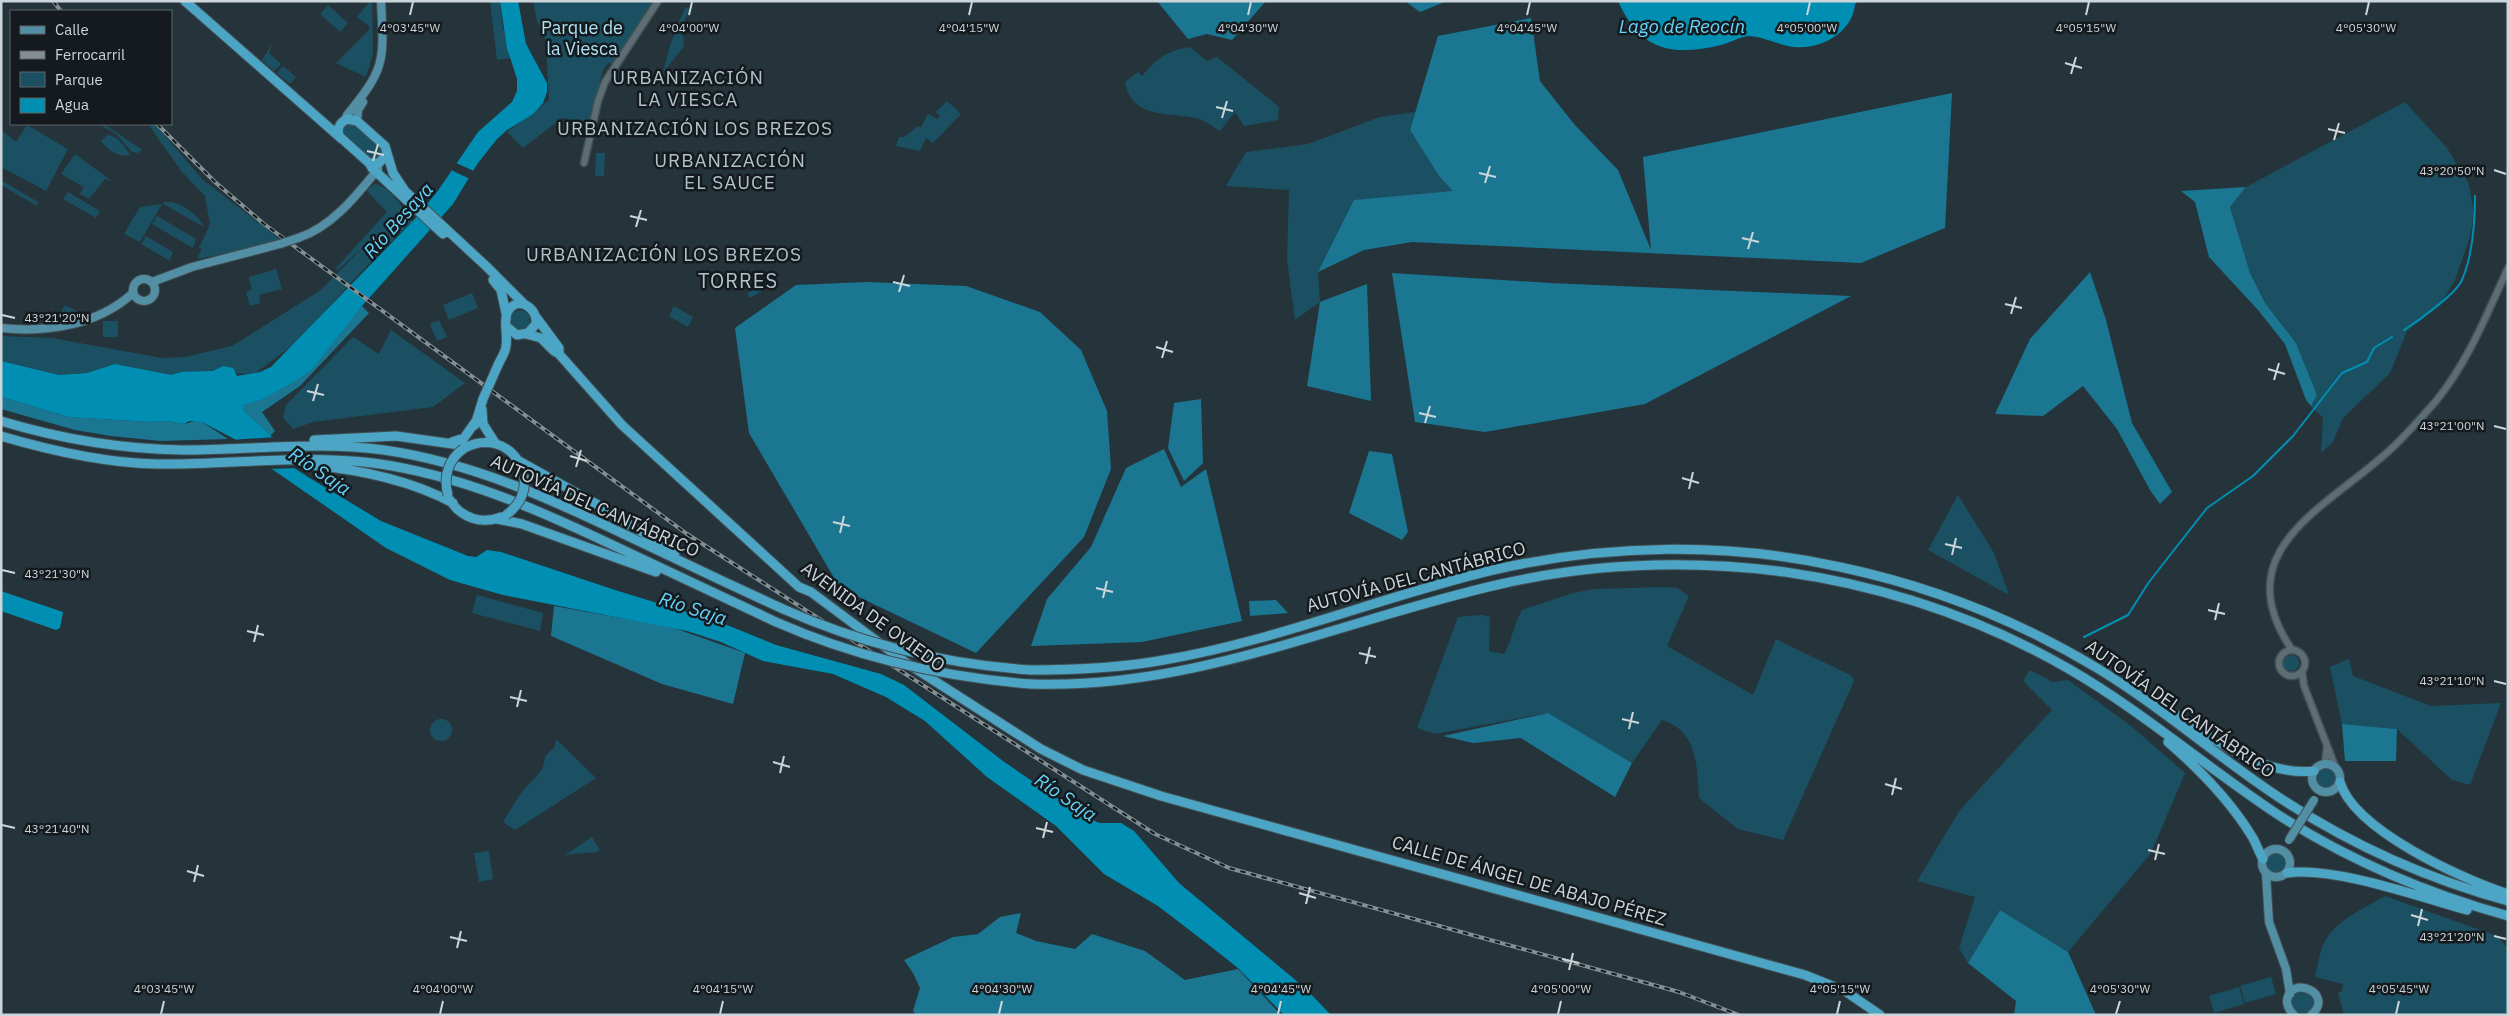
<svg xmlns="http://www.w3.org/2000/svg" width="2509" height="1016" font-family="'IBM Plex Sans',sans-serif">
<rect width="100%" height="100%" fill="#25343a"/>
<!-- green -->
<path fill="#1b5062" d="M370 1H372L373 54 366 77 336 63 369 30V26L357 17Z
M490 1H500L502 23 511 58 497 60Z
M533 1H654L612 64 608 63 603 70 589 124 562 118 523 148 507 132 549 100 546 41 537 21Z
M328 5 348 23 340 32 320 14Z
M685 7 690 9 682 26 684 46 663 73 670 45Z
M272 44 269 53 281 64 274 71 262 60Z
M1190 47 1207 61 1217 57 1279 107 1278 120 1244 126 1235 112 1220 131C1212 126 1205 120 1195 118 1167 112 1132 119 1125 82L1138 72 1142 76C1156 59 1168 50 1190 47Z
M283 66 296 77 290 84 277 73Z
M947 101 961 114 933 143 926 138 920 151 896 146 899 137H904L918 126 921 127 928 114 938 119 940 116 936 112Z
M2405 102 2447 148 2469 184 2474 214 2470 237 2455 280 2439 306 2407 331 2390 373 2343 418 2333 442 2321 453 2323 418 2311 406 2317 395 2296 343 2265 303 2250 273 2230 207 2246 187Z
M1415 112 1410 130 1439 176 1454 191 1318 272 1320 302 1295 320 1287 259 1289 190 1226 186 1246 152 1308 144 1380 117Z
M347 123H353L381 146 383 152 379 159H370L342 133 344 126Z
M99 124H104L142 150 138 153 132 152 116 134Z
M148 124H155L203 180 280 239 254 248 197 259 202 248H199L210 224 205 196 182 172Z
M27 125 68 149 46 191 1 167V130L16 142Z
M107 135C118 136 125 146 130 155 118 158 108 150 101 141Z
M596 153H605L604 176H595V174Z
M75 154 112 181 105 179 89 199 80 194 84 187 61 174Z
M1 180 38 202 37 206 1 185Z
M375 184C391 187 403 209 413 221L358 275 297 342 254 374 181 372 171 375H163L115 364 87 373 59 375 1 361V336L52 338 162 358 185 357 232 346 321 290 368 242 338 270 336 268 387 212 366 190Z
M68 192 100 211 96 218 63 199Z
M165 202C178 200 199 215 204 227L163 204Z
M162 204 140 242 124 234 140 207Z
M157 216 196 239 193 248 152 224Z
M146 236 173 252 170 261 141 244Z
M276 269 282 289 259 295 260 303 250 306 246 292 252 290 249 277Z
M771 282 773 285 750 298 747 293Z
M472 293 478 308 449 320 443 305Z
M65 305 82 314V315L55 322Z
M674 306 693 317 688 327 669 316Z
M510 320a10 10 0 1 1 20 0a10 10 0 1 1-20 0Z
M439 320 447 337 437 341 430 324Z
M103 321H118V337H103Z
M391 330 465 383 433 407 313 422 293 429 283 418 286 405 353 337 379 354Z
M1958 495 1994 553 2009 595 1928 550Z
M1666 587 1677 588 1689 596 1667 646 1753 695 1776 639 1852 676 1854 681 1783 840 1738 829 1699 798C1697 767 1698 731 1662 720L1632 763 1547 713 1435 734 1417 728 1458 617 1482 615 1490 617 1489 651 1504 654C1512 640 1514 624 1522 610L1573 593 1594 589Z
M477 595 543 613 540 631 472 613Z
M2283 663a8 8 0 1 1 16 0a8 8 0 1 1-16 0Z
M2349 659 2353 676 2431 706 2501 703 2470 785 2452 780 2397 729 2342 724 2330 667Z
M2030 670 2053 682 2068 680 2131 726 2185 773 2151 853 2068 952 2000 910 1968 963 1959 948 1975 897 1917 881 1960 810 2052 710 2023 681Z
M430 730a11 11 0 1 1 22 0a11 11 0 1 1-22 0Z
M556 739 596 778 515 830 503 822C510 811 517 798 525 788 536 775 543 775 545 756L555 747Z
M2317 778a10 10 0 1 1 20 0a10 10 0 1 1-20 0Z
M592 837 600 850 597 852 565 855Z
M489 851 493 879 479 882 474 853Z
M2266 863a10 10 0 1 1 20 0a10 10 0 1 1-20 0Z
M2385 896 2497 936 2508 949V1015H2344L2338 993 2342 991 2343 984 2315 977C2318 966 2319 953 2324 943 2335 920 2365 908 2385 896Z
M2271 977 2276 994 2245 1003 2240 986Z
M2239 987 2244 1004 2214 1013 2209 996Z
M2290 1003a12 12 0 1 1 24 0a12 12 0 1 1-24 0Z"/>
<!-- forest -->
<path fill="#1b7692" d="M1157 1H1266L1232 40 1207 34 1188 39Z
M1405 1H1447L1420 12Z
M1531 18 1540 81 1574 124 1618 170 1651 250 1643 157 1952 93 1945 228 1861 263 1412 242 1364 250 1318 272 1354 200 1453 191 1439 176 1410 130 1438 36Z
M2246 187 2230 207 2250 273 2265 303 2296 343 2317 395 2311 406 2306 400 2285 344 2258 310 2209 257 2195 202 2181 191Z
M2090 272 2106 320 2132 423 2172 492 2160 504 2150 490 2117 429 2083 386 2043 416 1995 414 2030 339Z
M1392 273 1550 283 1851 296 1645 404 1485 432 1415 422Z
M866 282 966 286 1040 312 1081 350 1107 411 1111 469 1084 537 976 653 840 588 749 433 735 328 796 285Z
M1367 284 1371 401 1307 386 1320 302Z
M362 306 369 313 300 386 262 412 275 431 270 436 243 410 242 405 261 400 312 362Z
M1 397 69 417 151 422 165 421 184 424 195 421 202 422 228 439 161 441 111 436 75 430 1 409Z
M1201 399 1203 463 1184 481 1168 448 1174 403Z
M1164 449 1181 487 1206 469 1242 621 1142 642 1031 646 1047 599 1091 547 1126 468Z
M1369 451 1392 454 1408 532 1402 540 1349 513Z
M1276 600 1288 613 1250 616 1249 601Z
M554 606 671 627 745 653 733 704 662 684 551 636Z
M1548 713 1632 763 1615 797 1521 738 1473 743 1443 736Z
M2342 724 2397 729 2396 761H2345Z
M2000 910 2068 952 2096 1015H2014L2016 1001 1968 963Z
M1021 913 1016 933 1036 941 1075 949 1092 934 1145 951 1185 980 1238 969 1281 1015H916L913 1011 920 988 913 973 904 960 953 937 978 934 1000 917Z"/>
<!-- water -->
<path fill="#008fb2" d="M500 1H518L526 44 547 83V92L543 103 533 114 507 130 497 139 478 163 453 204 362 306 311 370 295 381 261 400 243 405V410L274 439 291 466 308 477 381 521 468 556 476 557 487 550 501 552 618 591 717 621 776 645 881 674 904 685 1003 761 1077 812 1099 823H1121L1134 831 1179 883 1305 988 1331 1015H1284L1238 968 1205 942 1158 906 1104 874 1056 826 987 777 925 721 886 697 833 674 763 661 721 642 687 631 503 595 450 580 386 548 269 467 238 441 202 422 189 421 184 424 166 421 151 422 69 417 1 397V361L59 375 87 373 115 364 171 375 181 372 213 371 223 366 233 368 237 376 260 372 271 367 413 221 437 192 478 132 512 102 517 91V79L507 48Z
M1618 1H1859L1855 4C1853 32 1821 50 1794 47 1779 45 1764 37 1750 36 1741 36 1730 43 1721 45 1671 57 1640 50 1618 1Z
M1 591 63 612 60 628 56 630 1 611Z"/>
<!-- pier -->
<path fill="#25343a" d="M454 162 476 172 472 180 449 169Z
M276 437 287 450 294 464 299 468 267 469 243 448 230 440Z"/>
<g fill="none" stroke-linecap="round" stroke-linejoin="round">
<!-- stream -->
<path stroke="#008fb2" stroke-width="2" d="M2404 330C2418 321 2456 294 2462 280 2473 254 2475 224 2475 196
M2084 637 2128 615 2149 582 2207 508 2253 476 2293 436 2342 373 2367 362 2374 348 2392 337"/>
<defs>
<path id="minor" d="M584 163 598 101 605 82 658 1
M2279 663a13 13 0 1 1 26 0a13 13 0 1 1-26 0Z
M2292 650C2223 548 2331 506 2392 448 2407 434 2422 417 2436 401 2468 362 2487 314 2508 268
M2302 671 2304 686 2335 766
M2325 763 2327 746"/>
<path id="major" d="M345 120 347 115C386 68 384 61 381 1
M357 121 358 110 363 102
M298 238C331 228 357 195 378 169
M133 290a11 11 0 1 1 22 0a11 11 0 1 1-22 0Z
M152 282 192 267 280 244
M1 328C47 333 98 325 133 293
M2312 778a14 14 0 1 1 28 0a14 14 0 1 1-28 0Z
M2262 863a14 14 0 1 1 28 0a14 14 0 1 1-28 0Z
M2266 874 2269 922 2286 969 2290 994
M2294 1015C2290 1011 2287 1007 2287 1001 2290 973 2336 994 2311 1015"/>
<path id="highway" d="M185 1 342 139
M387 154 379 163H369L340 137C336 130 339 123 347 119L357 121 385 146 393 173 405 191 486 266 524 304
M370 164 372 168 443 234
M493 280 501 290 506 313
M536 317 559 348V354
M526 334 541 338 554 351 559 354 622 425 799 587 811 592 905 662 1041 749 1083 770 1161 796 1805 975 1845 991 1880 1015
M498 365C500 360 506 352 506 346 508 337 503 319 508 311 518 295 538 308 536 324L528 333 517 335 507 327
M482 409 483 424 495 443
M1 421C61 439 121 449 183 450 250 450 317 441 384 450 474 463 553 500 634 539 684 563 733 586 783 609
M475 425 483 399
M1 436C52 451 104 463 157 464 229 465 301 454 373 463 462 475 541 511 621 549 673 573 724 598 776 622
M314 440 396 436 467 446
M452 442 464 438 476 421
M463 449C485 436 510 443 521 466
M519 461 600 506 675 553
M308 465C356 469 410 480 453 503
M450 500C461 518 482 525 501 517
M497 519 522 524 656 572
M1030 670C1075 670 1120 668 1164 660 1276 641 1383 596 1493 570 1606 544 1727 542 1840 567 1930 586 2017 620 2097 668 2158 705 2212 752 2271 792 2343 841 2424 878 2508 901
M1031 684C1195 690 1344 619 1501 584 1594 563 1691 560 1785 572 1884 586 1982 619 2069 669 2142 711 2206 767 2277 814 2348 860 2426 893 2508 916
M2167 709C2208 736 2263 777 2314 771
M2168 742C2199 769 2229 799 2251 835 2256 842 2258 851 2263 859
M2340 782C2354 830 2462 879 2508 894
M2287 873C2333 866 2420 897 2467 910"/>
</defs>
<!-- minor casing -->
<use href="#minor" stroke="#435055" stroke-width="9"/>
<!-- major casing -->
<use href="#major" stroke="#435055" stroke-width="10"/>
<!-- highway casing -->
<use href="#highway" stroke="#435055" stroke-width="11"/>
<!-- minor -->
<use href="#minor" stroke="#5d6d74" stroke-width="6"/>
<!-- major -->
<use href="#major" stroke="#538fa4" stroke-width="8"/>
<!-- highway -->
<use href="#highway" stroke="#4ca5c4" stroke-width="9"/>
<defs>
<path id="rail" d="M53 1 61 11
M157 124 215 182 264 224 687 534 1155 834 1229 868 1679 992 1739 1015"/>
</defs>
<!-- rail casing -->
<use href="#rail" stroke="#838f93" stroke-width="4"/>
<!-- rail -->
<use href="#rail" stroke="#141a1d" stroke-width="2" stroke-dasharray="5.5" stroke-linecap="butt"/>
<defs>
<path id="major-bridge" d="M280 244 298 238
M2289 840 2314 800"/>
<path id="highway-bridge" d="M483 399 498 365
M448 495C443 477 448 460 463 449
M506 515C520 505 526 492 524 476
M783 609C862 644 943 664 1030 670
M776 622C858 658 941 677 1031 684"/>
</defs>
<!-- major-bridge casing -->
<use href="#major-bridge" stroke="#435055" stroke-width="10" stroke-linecap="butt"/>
<!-- highway-bridge casing -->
<use href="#highway-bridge" stroke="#435055" stroke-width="11" stroke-linecap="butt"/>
<!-- major-bridge -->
<use href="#major-bridge" stroke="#538fa4" stroke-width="8"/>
<!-- highway-bridge -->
<use href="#highway-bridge" stroke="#4ca5c4" stroke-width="9"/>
</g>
<!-- ticks -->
<path fill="none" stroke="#ccd5d9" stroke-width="2" d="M410 15 413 2M689 15 692 2M969 15 972 2M1248 15 1251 2M1527 15 1530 2M1807 15 1810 2M2086 15 2089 2M2366 15 2369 2M2065 63 2082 68M2071 74 2076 57M1216 107 1233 111M1222 118 1227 101M2328 129 2345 133M2334 140 2339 123M367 151 384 155M373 161 378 144M2494 170 2506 174M1479 173 1496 177M1485 183 1490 166M630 216 647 220M636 227 641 210M1742 238 1759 242M1748 249 1753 232M893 282 910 286M899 292 904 275M2005 304 2022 308M2011 314 2016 297M2 315 15 318M1156 347 1173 352M1162 358 1167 341M2268 369 2285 374M2274 380 2279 363M307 391 324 395M313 401 318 384M1419 413 1436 417M1425 423 1430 406M2494 426 2506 429M570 456 587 461M576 467 581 450M1682 478 1699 483M1689 489 1693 472M833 522 850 526M840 533 844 516M1945 544 1962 548M1952 555 1956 538M2 570 15 573M1096 588 1113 592M1103 598 1107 581M2208 610 2225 614M2215 620 2219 603M247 631 264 635M254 642 258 625M1359 653 1376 657M1366 664 1370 647M2494 681 2506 684M510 697 527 701M517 707 521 690M1622 719 1639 723M1629 729 1633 712M773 762 790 767M780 773 784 756M1885 784 1902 789M1892 795 1896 778M2 825 15 828M1036 828 1053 832M1043 838 1047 822M2148 850 2165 854M2155 860 2159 844M187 871 204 876M194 882 198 865M1299 893 1316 898M1306 904 1310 887M2411 915 2428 920M2418 926 2422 909M2494 936 2506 939M450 937 467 941M457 948 461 931M1562 959 1579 963M1569 970 1573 953M161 1014 164 1001M440 1014 443 1001M720 1014 723 1001M999 1014 1002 1001M1278 1014 1281 1001M1558 1014 1561 1001M1837 1014 1840 1001M2116 1014 2120 1001M2396 1014 2399 1001"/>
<g text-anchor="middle" stroke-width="5" stroke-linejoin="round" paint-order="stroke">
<!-- park labels -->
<g font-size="18" fill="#afe0f3" stroke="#141a1d">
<text x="582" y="34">Parque de<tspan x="582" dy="21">la Viesca</tspan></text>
</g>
<!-- street labels -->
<g font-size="18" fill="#ccd5d9" stroke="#141a1d">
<text transform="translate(595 506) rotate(24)" y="6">AUTOVÍA DEL CANTÁBRICO</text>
<text transform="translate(1416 577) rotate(-15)" y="6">AUTOVÍA DEL CANTÁBRICO</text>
<text transform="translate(873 617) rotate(36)" y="6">AVENIDA DE OVIEDO</text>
<text transform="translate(2180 709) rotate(35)" y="6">AUTOVÍA DEL CANTÁBRICO</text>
<text transform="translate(1529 881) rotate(16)" y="6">CALLE DE ÁNGEL DE ABAJO PÉREZ</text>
</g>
<!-- water labels -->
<g font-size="19" font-style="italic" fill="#66d5fb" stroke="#141a1d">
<text x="1682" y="33">Lago de Reocín</text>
<text transform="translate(398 220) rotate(-48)" y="7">Río Besaya</text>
<text transform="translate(320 471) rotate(34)" y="7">Río Saja</text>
<text transform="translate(693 608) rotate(18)" y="7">Río Saja</text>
<text transform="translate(1066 797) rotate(34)" y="7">Río Saja</text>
</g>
<!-- neighbourhood labels -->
<g font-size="19" letter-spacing="1" fill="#b1c3ca" stroke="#141a1d">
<text x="688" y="84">URBANIZACIÓN<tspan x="688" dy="22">LA VIESCA</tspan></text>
<text x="695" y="135">URBANIZACIÓN LOS BREZOS</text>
<text x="730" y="167">URBANIZACIÓN<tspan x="730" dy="22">EL SAUCE</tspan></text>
<text x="664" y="261">URBANIZACIÓN LOS BREZOS</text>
</g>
<!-- quarter labels -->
<g font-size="20" letter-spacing="1" fill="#b1c3ca" stroke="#141a1d">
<text x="738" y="288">TORRES</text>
</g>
</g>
<g font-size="12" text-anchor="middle" fill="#ccd5d9" stroke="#141a1d" stroke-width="5" stroke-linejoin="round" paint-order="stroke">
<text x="410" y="32">4°03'45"W</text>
<text x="689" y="32">4°04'00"W</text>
<text x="969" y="32">4°04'15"W</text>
<text x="2086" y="32">4°05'15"W</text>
<text x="1248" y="32">4°04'30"W</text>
<text x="1527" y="32">4°04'45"W</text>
<text x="1807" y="32">4°05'00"W</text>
<text x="2366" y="32">4°05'30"W</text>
<text x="2452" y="175">43°20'50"N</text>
<text x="57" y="322">43°21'20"N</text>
<text x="2452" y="430">43°21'00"N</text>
<text x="57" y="578">43°21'30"N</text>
<text x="2452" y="685">43°21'10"N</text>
<text x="57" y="833">43°21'40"N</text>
<text x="2452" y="941">43°21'20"N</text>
<text x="164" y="993">4°03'45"W</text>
<text x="443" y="993">4°04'00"W</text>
<text x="723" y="993">4°04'15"W</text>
<text x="1002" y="993">4°04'30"W</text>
<text x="1281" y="993">4°04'45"W</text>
<text x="1561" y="993">4°05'00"W</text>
<text x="1840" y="993">4°05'15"W</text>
<text x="2120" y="993">4°05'30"W</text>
<text x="2399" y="993">4°05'45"W</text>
</g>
<!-- border -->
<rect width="2509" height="1016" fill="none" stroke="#ccd5d9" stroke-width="5"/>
<!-- legend -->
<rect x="10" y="10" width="162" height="115" fill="#141a1d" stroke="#5e6568"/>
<rect x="20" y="26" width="25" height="8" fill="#538fa4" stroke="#5e6568"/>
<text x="55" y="35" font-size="15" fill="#ccd5d9">Calle</text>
<rect x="20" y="51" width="25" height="8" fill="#838f93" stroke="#5e6568"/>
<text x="55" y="60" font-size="15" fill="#ccd5d9">Ferrocarril</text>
<rect x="20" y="72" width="25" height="15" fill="#1b5062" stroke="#5e6568"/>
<text x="55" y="85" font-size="15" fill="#ccd5d9">Parque</text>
<rect x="20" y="98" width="25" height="15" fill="#008fb2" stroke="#5e6568"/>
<text x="55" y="110" font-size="15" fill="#ccd5d9">Agua</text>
</svg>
